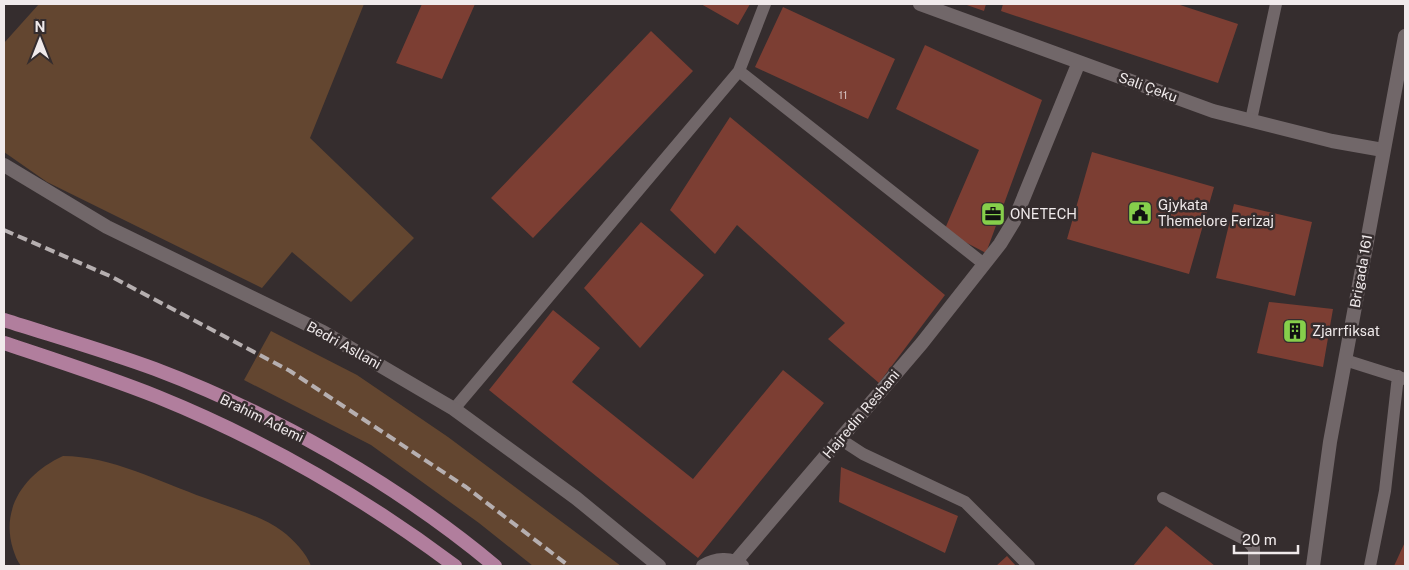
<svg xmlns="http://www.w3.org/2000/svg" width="1409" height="570" font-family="'Public Sans',sans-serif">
<rect width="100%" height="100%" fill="#352d2e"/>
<!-- green -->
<path fill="#634630" d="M39 4H364L310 138 414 238 351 302 292 252 262 288 47 182 4 152V43Z
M271 331 357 375 448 437 621 566H533L479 523 371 445 244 380Z
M63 456C111 456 160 482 205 498 231 508 260 515 282 531 293 539 307 554 311 566H21C17 561 15 555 13 549 0 507 26 473 63 456Z"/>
<!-- building -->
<path fill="#7c3e33" d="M422 4H475L442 79 396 63Z
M701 4H750L738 25Z
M964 4H986L984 11Z
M1003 4H1177L1238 24 1218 83 1001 11Z
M783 7 895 59 868 119 755 67Z
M651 31 693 71 533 238 491 198Z
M925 45 1042 100 986 253 944 231 979 150 896 109Z
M730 117 945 295 879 383 828 339 845 323 737 225 715 254 670 210Z
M1092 152 1214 187 1189 274 1067 239Z
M1234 204 1312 222 1295 296 1216 278Z
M641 222 704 275 640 348 584 288Z
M1269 302 1333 309 1323 367 1257 353Z
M553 310 600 348 572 382 693 479 783 370 824 403 698 558 489 390Z
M841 467 958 516 945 553 839 502Z
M1166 526 1215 566H1133Z
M1405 542V566H1394Z
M1007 556 1016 566H996Z"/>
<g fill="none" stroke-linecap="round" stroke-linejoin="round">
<!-- service -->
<path stroke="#716769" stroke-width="12" d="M739 71 984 264
M1251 120 1276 4
M1345 360 1405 379
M454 409 739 71 765 4
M840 439 863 454 965 502 1029 566
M1163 498 1246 540 1254 548V566
M1370 566 1385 491 1398 376"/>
<!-- minor -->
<path stroke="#716769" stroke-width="14" d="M920 4 1213 111 1332 141 1383 150
M4 165 107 227 323 332 454 409 576 498 659 566
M736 561 922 343 1000 244 1014 221 1079 62
M703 566C715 559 731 557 742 566"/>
<!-- tertiary -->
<path stroke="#716769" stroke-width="14" d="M1313 566 1330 442 1405 36"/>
<!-- primary -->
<path stroke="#b17e9d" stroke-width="14" d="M4 320C54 336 106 351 155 369 274 414 398 485 495 566
M4 343C55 360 108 377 158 397 264 440 364 498 455 566"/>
<!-- rail -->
<path stroke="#b6afb0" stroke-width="4" stroke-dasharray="10 5" stroke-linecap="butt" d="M4 230 110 276 290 371 466 487 569 566"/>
</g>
<!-- icons -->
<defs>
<symbol id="civic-square" viewBox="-11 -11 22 22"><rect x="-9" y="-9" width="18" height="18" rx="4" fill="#86cf4b" stroke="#352d2e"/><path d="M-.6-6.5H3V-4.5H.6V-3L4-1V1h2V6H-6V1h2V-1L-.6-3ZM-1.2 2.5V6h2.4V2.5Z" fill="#111"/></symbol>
<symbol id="office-square" viewBox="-11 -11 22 22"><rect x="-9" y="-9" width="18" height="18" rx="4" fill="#86cf4b" stroke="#352d2e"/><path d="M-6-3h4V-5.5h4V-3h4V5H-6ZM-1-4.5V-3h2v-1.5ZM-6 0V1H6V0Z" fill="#111"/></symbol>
<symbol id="building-square" viewBox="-11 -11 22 22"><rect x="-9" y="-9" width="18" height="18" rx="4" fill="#86cf4b" stroke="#352d2e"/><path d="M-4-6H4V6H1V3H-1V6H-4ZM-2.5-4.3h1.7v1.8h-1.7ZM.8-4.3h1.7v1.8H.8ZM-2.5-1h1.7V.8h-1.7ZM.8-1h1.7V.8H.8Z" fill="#111"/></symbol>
</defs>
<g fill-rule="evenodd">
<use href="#civic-square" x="1126" y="199" width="28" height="28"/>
<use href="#office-square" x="979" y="200" width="28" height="28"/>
<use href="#building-square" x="1281" y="317" width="28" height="28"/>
</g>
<g text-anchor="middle" stroke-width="5" stroke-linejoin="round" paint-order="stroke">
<!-- number labels -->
<g font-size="11" fill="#d3bfbd">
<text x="843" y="99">11</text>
</g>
<!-- street labels -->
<g font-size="14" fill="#f0eaeb" stroke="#352d2e">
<text transform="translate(1148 87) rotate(20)" y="5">Sali Çeku</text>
<text transform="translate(1361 271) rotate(-80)" y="5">Brigada 161</text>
<text transform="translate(344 345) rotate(29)" y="5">Bedri Asllani</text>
<text transform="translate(861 414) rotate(-50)" y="5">Hajredin Reshani</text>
<text transform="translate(262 418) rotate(26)" y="5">Brahim Ademi</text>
</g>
<!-- poi labels -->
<g font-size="14" fill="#f0eaeb" stroke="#352d2e" text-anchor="start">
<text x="1158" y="210">Gjykata<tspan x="1158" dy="16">Themelore Ferizaj</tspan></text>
<text x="1010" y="219">ONETECH</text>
<text x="1312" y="336">Zjarrfiksat</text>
</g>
</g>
<!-- border -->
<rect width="1409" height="570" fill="none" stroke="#f0eaeb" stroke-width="10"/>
<!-- north arrow -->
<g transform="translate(40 40)" stroke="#352d2e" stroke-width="4" paint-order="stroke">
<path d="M0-4L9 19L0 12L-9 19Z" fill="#f0eaeb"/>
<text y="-8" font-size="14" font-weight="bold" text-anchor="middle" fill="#f0eaeb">N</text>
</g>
<!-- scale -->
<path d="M1234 545v8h64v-8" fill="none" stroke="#f0eaeb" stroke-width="2.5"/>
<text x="1242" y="545" font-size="15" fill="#f0eaeb" stroke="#352d2e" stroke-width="4" paint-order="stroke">20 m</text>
</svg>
